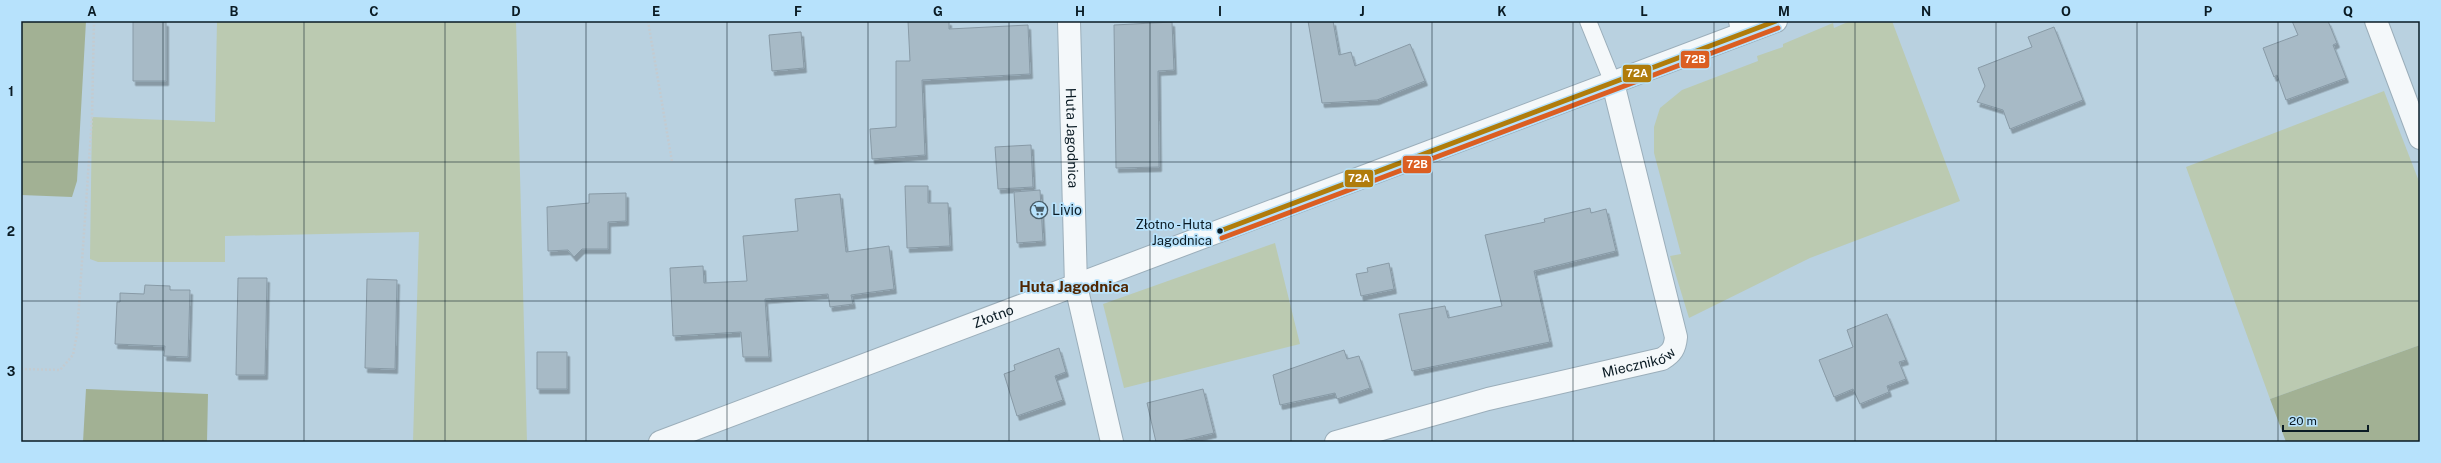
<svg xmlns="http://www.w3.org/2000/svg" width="2441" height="463" font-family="'Public Sans',sans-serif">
<defs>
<filter id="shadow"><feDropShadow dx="2.5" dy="4.5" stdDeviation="0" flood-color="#0004"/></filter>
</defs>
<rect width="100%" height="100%" fill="#b9d1e0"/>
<!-- green -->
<path fill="#bbcab1" d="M217 21H516L527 442H413L419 232 225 236V262H98L90 259 92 117 215 122Z
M1850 21H1892L1960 201 1810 258 1689 318 1670 256 1681 254 1654 153V127L1660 108 1682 90 1758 61 1757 56 1783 47V44L1833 23 1834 28Z
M2384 91 2420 184V345L2270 399 2186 167Z
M1275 243 1300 344 1124 388 1103 304Z"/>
<!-- forest -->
<path fill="#a2b194" d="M21 21H86L77 181 72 197 21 195Z
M2420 345V442H2286L2270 399Z
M86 389 208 394 207 442H83Z"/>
<!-- building -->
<path fill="#a7bac6" stroke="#889aa6" filter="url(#shadow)" d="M133 21 166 22V81H133Z
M908 21H949V29L1028 25 1030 74 922 80 925 155 872 159 870 129 896 127V61H910Z
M1308 21H1333L1339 55 1351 52 1355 66 1410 44 1425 81 1377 100 1322 103Z
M2292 21H2328L2337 43 2333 45 2346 78 2286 100 2277 75 2274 77 2263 48 2298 35Z
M1172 22 1174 70 1158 71 1159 167 1116 168 1114 25Z
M2054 27 2083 100 2010 129 2003 110 1977 102 1985 86 1978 68 2032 47 2028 37Z
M801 32 804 68 772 71 769 35Z
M1031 145 1033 187 998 189 995 147Z
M905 186H928V203H948L950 246 907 248Z
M1040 190 1043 241 1017 243 1014 192Z
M626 193V221L608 222V249H582L574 257 568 250 548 251 547 207 589 203V194Z
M840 194 846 252 889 246 894 289 851 295 853 304 830 307 828 294 765 299 769 357H743L741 332 673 336 670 268 703 266 704 283 747 281 743 236 798 231 795 199Z
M1590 208 1591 213 1606 209 1616 251 1534 271 1550 342 1412 371 1399 314 1445 306 1448 318 1502 306 1485 235 1545 222 1544 219Z
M1389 263 1394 289 1361 296 1356 274 1368 272 1367 268Z
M238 278H267L265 375H236Z
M367 279 397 280 395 369 365 368Z
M145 285 170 286V290H190L188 357 164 356 165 346 115 344 117 302H120V293L144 294Z
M1887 314 1906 360 1899 362 1906 379 1887 386 1889 392 1860 404 1853 389 1834 397 1819 360 1853 347 1847 330Z
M1059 348 1066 372 1055 376 1063 400 1017 416 1004 374 1015 370 1014 365Z
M1344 350 1347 359 1359 356 1370 388 1337 399 1335 393 1280 405 1273 375Z
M537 352H567V389H537Z
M1203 389 1214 433 1176 442H1156L1147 403Z"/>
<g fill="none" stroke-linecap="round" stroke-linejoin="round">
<defs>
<path id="service" d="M1588 21 1613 83
M1737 21 1740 35"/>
<g id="minor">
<path id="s1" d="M1069 21 1076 286 1112 442"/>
<path d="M2376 21 2420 138"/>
<path id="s2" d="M1336 442 1488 399 1662 359C1672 353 1675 348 1676 337L1613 83"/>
</g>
<g id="tertiary">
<path id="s3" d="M660 442 1776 21"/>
</g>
</defs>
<!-- service casing -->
<use href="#service" stroke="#9baeba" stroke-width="18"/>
<!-- minor casing -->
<use href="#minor" stroke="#9baeba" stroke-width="24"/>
<!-- tertiary casing -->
<use href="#tertiary" stroke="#9baeba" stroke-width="24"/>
<!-- path -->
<path stroke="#c4cbd0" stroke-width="2.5" stroke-dasharray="2 2" stroke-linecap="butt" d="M648 21 672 162
M21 369 60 370 73 355 77 334 92 117 94 21"/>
<!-- service -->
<use href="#service" stroke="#f4f8fa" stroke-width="16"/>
<!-- minor -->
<use href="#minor" stroke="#f4f8fa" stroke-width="22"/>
<!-- tertiary -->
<use href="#tertiary" stroke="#f4f8fa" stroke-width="22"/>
<defs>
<path id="bus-1" d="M1220 231 1776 21"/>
<path id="bus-2" d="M1222 238 1778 28"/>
</defs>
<!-- bus-1 casing -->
<use href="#bus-1" stroke="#b7e2fc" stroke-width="8"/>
<!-- bus-2 casing -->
<use href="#bus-2" stroke="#b7e2fc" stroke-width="8"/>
<!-- bus-1 -->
<use href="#bus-1" stroke="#b07c0b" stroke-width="5"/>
<!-- bus-2 -->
<use href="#bus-2" stroke="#db5e22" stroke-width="5"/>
</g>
<!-- grid -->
<path fill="none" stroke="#0a1b24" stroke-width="1" stroke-opacity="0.55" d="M163 21V442M304 21V442M445 21V442M586 21V442M727 21V442M868 21V442M1009 21V442M1150 21V442M1291 21V442M1432 21V442M1573 21V442M1714 21V442M1855 21V442M1996 21V442M2137 21V442M2278 21V442M21 162H2420M21 301H2420"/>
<!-- icons -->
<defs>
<symbol id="supermarket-ring" viewBox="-11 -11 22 22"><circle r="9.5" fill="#b7e2fc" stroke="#475b66" stroke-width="1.5"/><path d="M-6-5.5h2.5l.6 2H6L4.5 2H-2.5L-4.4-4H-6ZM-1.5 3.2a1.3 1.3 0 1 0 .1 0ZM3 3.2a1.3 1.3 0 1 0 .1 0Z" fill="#475b66"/></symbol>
</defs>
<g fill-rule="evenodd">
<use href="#supermarket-ring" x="1029" y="200" width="20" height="20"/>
</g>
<!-- markers -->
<circle fill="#0a1b24" stroke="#b7e2fc" stroke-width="1.5" cx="1220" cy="231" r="3.5"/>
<g text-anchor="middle" stroke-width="3.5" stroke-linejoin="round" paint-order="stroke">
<!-- bus labels -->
<g font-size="13" fill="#0a1b24" stroke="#b7e2fc" text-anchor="end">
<text x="1212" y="229">Złotno - Huta<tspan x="1212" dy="16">Jagodnica</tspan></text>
</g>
<!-- street labels -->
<g font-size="14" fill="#0a1b24" stroke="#b7e2fc">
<text dy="5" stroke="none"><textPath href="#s1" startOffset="117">Huta Jagodnica</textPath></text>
<text dy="5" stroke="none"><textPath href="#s3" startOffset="356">Złotno</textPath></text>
<text dy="5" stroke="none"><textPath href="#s2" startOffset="313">Mieczników</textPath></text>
</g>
<!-- poi labels -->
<g font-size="14" fill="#0a1b24" stroke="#b7e2fc" text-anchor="start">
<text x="1052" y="215">Livio</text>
</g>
<!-- neighbourhood labels -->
<g font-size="15" font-weight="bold" fill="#512600" stroke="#b7e2fc">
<text x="1074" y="292">Huta Jagodnica</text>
</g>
</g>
<g stroke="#b7e2fc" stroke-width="1.5">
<rect x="1680" y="50" width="30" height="19" rx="4" fill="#db5e22"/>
<rect x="1622" y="64" width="30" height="19" rx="4" fill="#b07c0b"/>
<rect x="1402" y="155" width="30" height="19" rx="4" fill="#db5e22"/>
<rect x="1344" y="169" width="30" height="19" rx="4" fill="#b07c0b"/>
</g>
<g font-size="11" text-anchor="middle" font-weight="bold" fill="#fff">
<text x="1695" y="63">72B</text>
<text x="1637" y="77">72A</text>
<text x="1417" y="168">72B</text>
<text x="1359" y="182">72A</text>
</g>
<!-- border -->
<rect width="2441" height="463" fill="none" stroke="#b7e2fc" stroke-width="44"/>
<!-- scale -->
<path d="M2283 425v6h85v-6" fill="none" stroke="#0a1b24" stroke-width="2"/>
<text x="2289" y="425" font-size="12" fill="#0a1b24" stroke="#b7e2fc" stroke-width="3" paint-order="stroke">20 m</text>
<rect x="22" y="22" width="2397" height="419" fill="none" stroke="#0a1b24" stroke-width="1.5"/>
<g font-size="13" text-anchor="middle" font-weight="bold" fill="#0a1b24">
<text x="92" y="16">A</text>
<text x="234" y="16">B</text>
<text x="374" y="16">C</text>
<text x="516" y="16">D</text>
<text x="656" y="16">E</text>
<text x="798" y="16">F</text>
<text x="938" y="16">G</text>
<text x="1080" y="16">H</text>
<text x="1220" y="16">I</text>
<text x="1362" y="16">J</text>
<text x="1502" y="16">K</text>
<text x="1644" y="16">L</text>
<text x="1784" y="16">M</text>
<text x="1926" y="16">N</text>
<text x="2066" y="16">O</text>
<text x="2208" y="16">P</text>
<text x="2348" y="16">Q</text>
<text x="11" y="96">1</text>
<text x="11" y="236">2</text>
<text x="11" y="376">3</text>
</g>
</svg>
